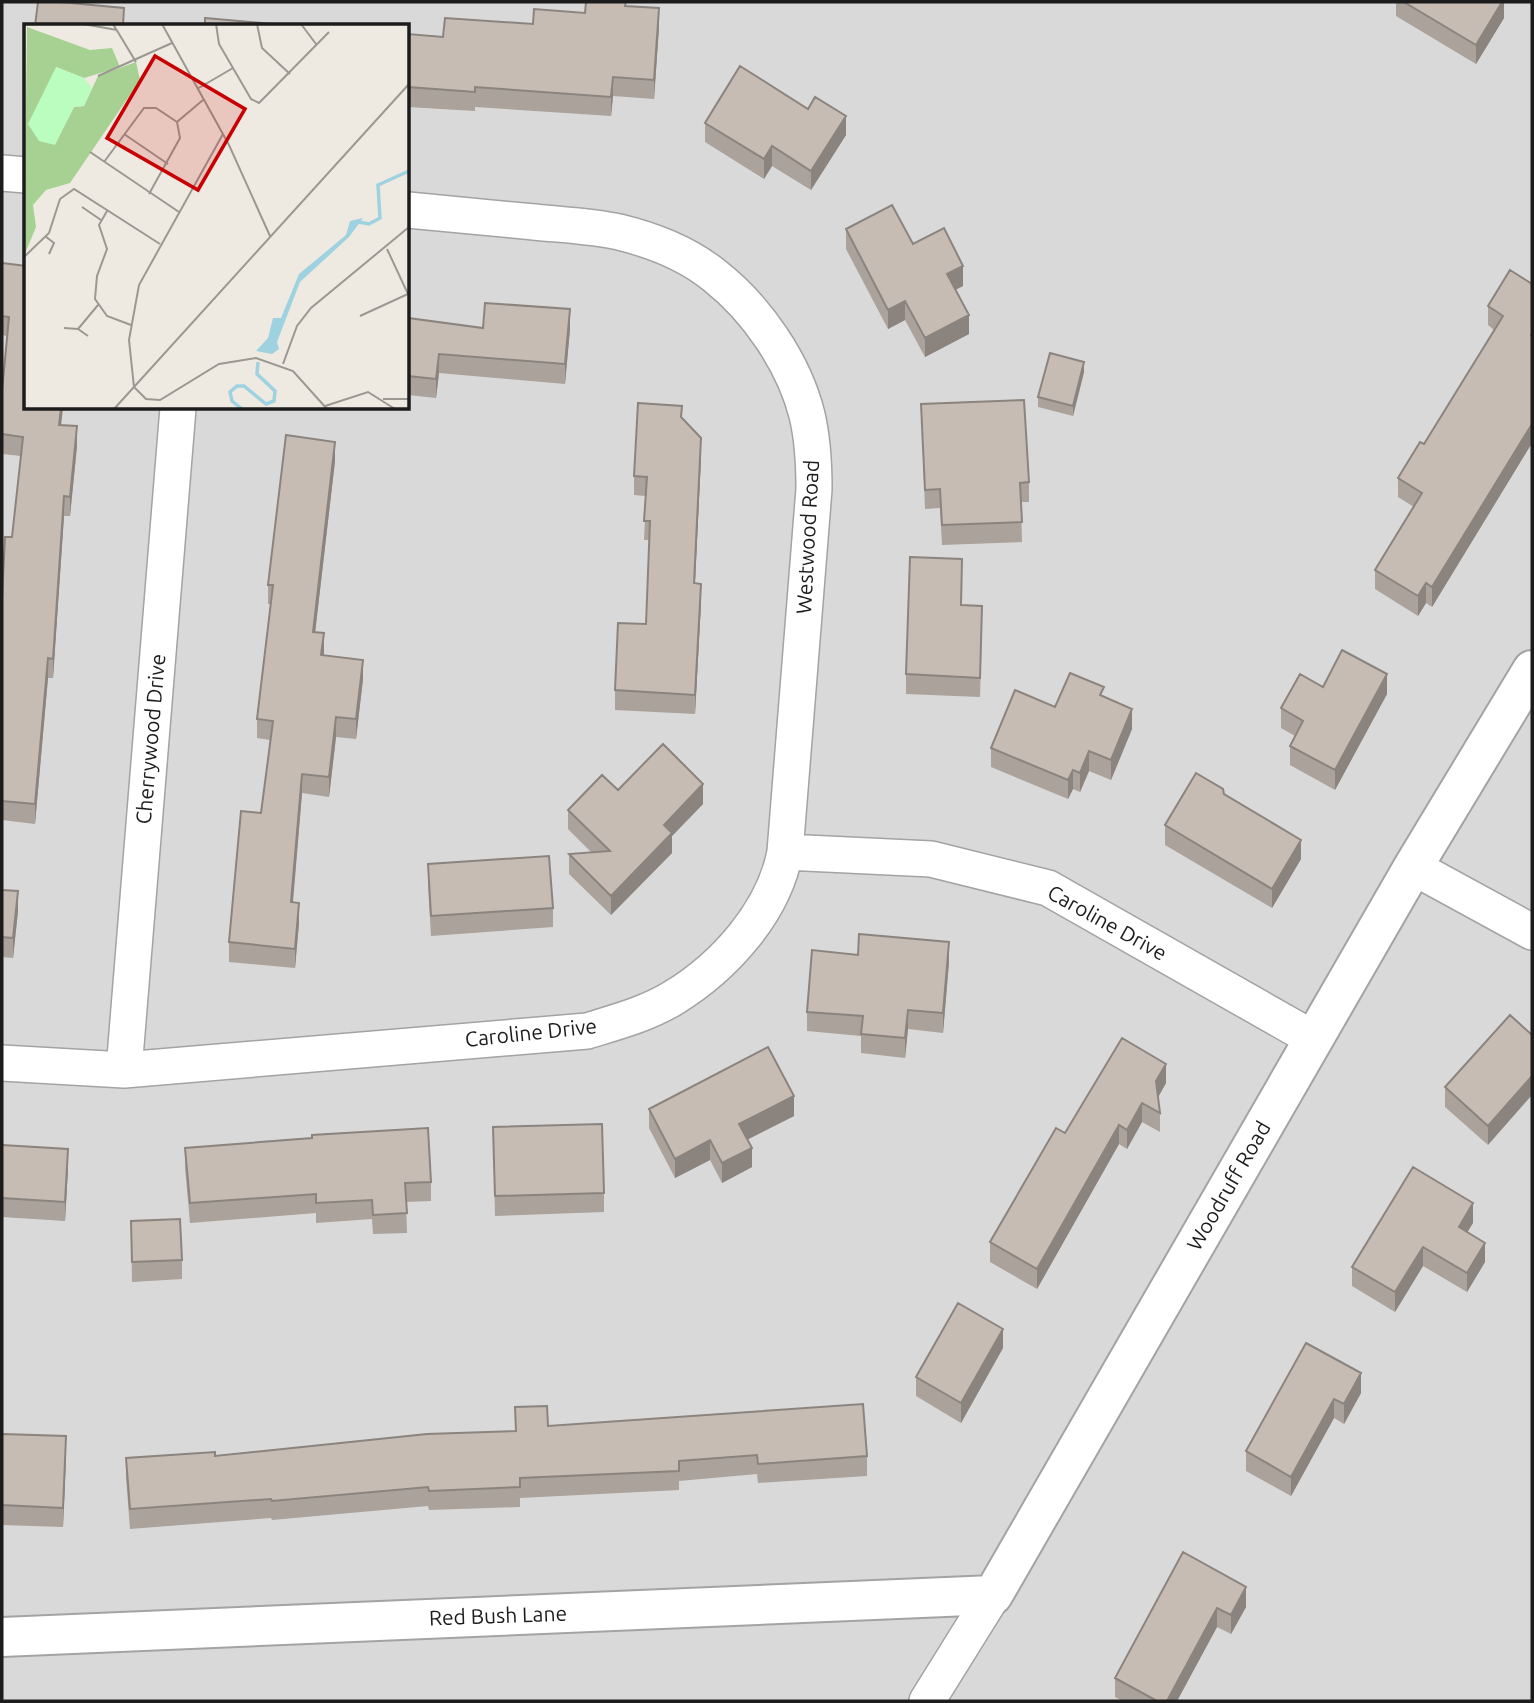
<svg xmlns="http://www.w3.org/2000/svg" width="1534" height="1703" font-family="Ubuntu,sans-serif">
<rect width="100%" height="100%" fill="#efeae1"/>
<!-- residential -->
<path fill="#dad9d9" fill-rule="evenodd" d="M2 2H1532V1701H2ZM26 26H408V408H26Z"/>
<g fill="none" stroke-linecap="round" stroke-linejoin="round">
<defs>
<path id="minor" d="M2 173 26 175
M408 210C450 214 492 218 534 222 563 225 591 226 619 232 652 240 688 254 715 276 757 309 794 363 807 415 813 440 814 464 814 489L785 852
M1413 867 1532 932
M2 1063 124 1070 587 1031C616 1022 647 1014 673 998 724 967 774 912 785 852L931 859 1048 888 1314 1039
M124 1070 178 408
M927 1701 993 1595"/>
<path id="tertiary" d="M2 1637 993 1595 1413 867 1532 670"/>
</defs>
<!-- minor casing -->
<use href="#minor" stroke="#a3a3a3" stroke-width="38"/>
<!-- tertiary casing -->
<use href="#tertiary" stroke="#a3a3a3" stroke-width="42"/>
<!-- minor -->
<use href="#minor" stroke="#fff" stroke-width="35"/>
<!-- tertiary -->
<use href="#tertiary" stroke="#fff" stroke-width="38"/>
</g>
<!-- wall -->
<path fill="#aaa29b" d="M1396 2H1504V18L1476 64 1396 16Z
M626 6 659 27 654 99 613 96 611 116 475 107V111L408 107V34L443 37 533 24Z
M705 123 846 135 811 190 772 166 764 179 705 142Z
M846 229 913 244 963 286 955 290 969 334 925 357 905 320 888 329 846 249Z
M2 263 61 425 77 446 70 516H64L53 678H48L35 824 2 820V598L12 537 21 456 2 454V391L7 336 2 335Z
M1532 284V443L1432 607 1426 603 1418 616 1375 589V570L1414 507 1398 497V478L1424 444 1494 330 1488 325V306Z
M408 318 483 328 570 329 565 384 439 373 436 398 408 395Z
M1084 372 1073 416 1038 407V397Z
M921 404 1029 482V502H1021L1022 542 942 545 940 508 925 509Z
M682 418 701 457 695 583 701 603 695 714 615 710V690L646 624 649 540H644L646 496 634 495V476Z
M335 461 315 632 324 655 363 679 356 739 336 737 329 797 302 793 293 903 299 923 295 968 229 962V942L261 813 270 740 257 738V719L271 604H268V585Z
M962 605 982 626 980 697 906 694V674Z
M1323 687 1387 694 1335 790 1290 765V746L1295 736 1281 728V708Z
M1104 697 1132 729 1111 780 1089 771 1080 792 1073 789 1068 799 991 767V748L1055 707Z
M618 790 703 804 672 836V853L611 915 569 874V854L592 853 568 829V810Z
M1224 794 1301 859 1272 908 1165 845V825Z
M428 864 553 908V927L431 936 428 884Z
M2 890 18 911 13 958 2 957Z
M858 955 949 962 943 1033 908 1029 905 1058 861 1053V1036L807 1031V1012Z
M1510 1015 1488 1145 1445 1107V1087Z
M1166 1083 1158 1097 1160 1113V1132L1142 1122 1127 1149 1119 1144 1037 1289 990 1262V1242L1065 1133Z
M649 1109 794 1116 747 1139 752 1167 722 1183 710 1160 675 1178 649 1128Z
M493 1127 604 1193V1212L495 1216Z
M2 1145 68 1168 65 1221 2 1217Z
M185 1148 431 1182V1201L406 1202 407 1233 373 1234 372 1219 316 1223V1213L190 1223 185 1168Z
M131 1221 182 1260V1279L132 1282Z
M1473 1223 1467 1232 1485 1262 1467 1292 1423 1266 1395 1312 1352 1286V1267Z
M1306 1343 1361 1393 1344 1424 1334 1418 1291 1496 1246 1471V1451Z
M1003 1348 961 1423 916 1396V1377Z
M515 1407 548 1426 867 1456V1476L758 1483 757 1474 679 1481V1490L520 1498V1507L429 1510 428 1506 272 1520 271 1518 130 1529 126 1477V1458L215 1456 515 1431Z
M2 1434 66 1456 63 1527 2 1525Z
M1183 1552 1246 1607 1231 1634 1217 1627 1177 1701H1122L1115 1697V1678Z"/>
<!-- shaded-wall -->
<path fill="#8b847e" d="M1502 2H1504V18L1476 64V45Z
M659 8V27L654 99V80Z
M613 77V96L611 116V97Z
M846 116V135L811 190V171Z
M772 146V166L764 179V159Z
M963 266V286L947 294V274Z
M905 301V320L888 329V310Z
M570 309V329L565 384V364Z
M969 315V334L925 357V338Z
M439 354V373L436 398V379Z
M1084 362V372L1073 416V406Z
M61 408H63L59 444V425Z
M1532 424V443L1432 607V587Z
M77 426V446L70 516V497Z
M701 438V457L694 603V583Z
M335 442V461L313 651V632Z
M64 496V516L53 678V659Z
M1426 583V603L1418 616V596Z
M701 584V603L695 714V695Z
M324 633V653L321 674V655Z
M48 658V678L35 824V804Z
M363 660V679L356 739V719Z
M1387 674V694L1335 790V770Z
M1132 709V729L1111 780V760Z
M336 717V737L329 797V777Z
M1089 751V771L1080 792V773Z
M1073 770V789L1068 799V780Z
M302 774V793L291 922V902Z
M703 784V804L672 836V853L611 915V896L664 825Z
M1301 840V859L1272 908V889Z
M18 891V911L13 958V938Z
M299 903V923L295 968V949Z
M949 942V962L943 1033V1013Z
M908 1010V1029L905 1058V1038Z
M1166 1064V1083L1156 1101V1081Z
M1532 1076V1095L1488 1145V1126Z
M794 1096V1116L739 1144V1124Z
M1142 1103V1122L1127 1149V1130Z
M1119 1125V1144L1037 1289V1269Z
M710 1140V1160L675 1178V1159Z
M752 1148V1167L722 1183V1163Z
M68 1149V1168L65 1221V1202Z
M1473 1203V1223L1459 1246V1227Z
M1485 1243V1262L1467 1292V1273Z
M1423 1247V1266L1395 1312V1292Z
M1003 1329V1348L961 1423V1403Z
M1361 1373V1393L1344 1424V1404Z
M1334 1399V1418L1291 1496V1477Z
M66 1436V1456L63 1527V1508Z
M1246 1587V1607L1231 1634V1615Z
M1217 1608V1627L1177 1701H1167Z"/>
<!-- building -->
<path fill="#c6bcb4" stroke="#8b847e" stroke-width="2" d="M38 2H60L124 8 123 26H35Z
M586 2H626L625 6 659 8 654 80 613 77 611 97 475 87V92L408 87V34L443 37 445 18 533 24 534 9 585 13Z
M1404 2H1502L1476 45Z
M205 18 296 26H205Z
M740 66 808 109 815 97 846 116 811 171 772 146 764 159 705 123Z
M892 205 913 244 944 228 963 266 947 274 969 315 925 338 905 301 888 310 846 229Z
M2 263 26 266V408H61L59 425 77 426 70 497 64 496 53 659 48 658 35 804 2 801V598L5 537H12L23 437 2 434V391L9 317 2 316Z
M1510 270 1532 284V334L1531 335 1532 336V424L1432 587 1426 583 1418 596 1375 570 1422 493 1398 478 1420 442 1424 444 1503 316 1488 306Z
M485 303 570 309 565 364 439 354 436 379 408 376V318L483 328Z
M1050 353 1084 362 1073 406 1038 397Z
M1024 400 1029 482 1020 483 1022 522 942 525 940 489 925 490 921 404Z
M638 403 682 406 681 417 701 438 694 583 701 584 695 695 615 690 618 623 646 624 650 521H644L647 477 634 476Z
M286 435 335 442 313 632 324 633 321 655 363 660 356 719 336 717 329 777 302 774 291 902 299 903 295 949 229 942 241 811 261 813 273 721 257 719 273 585H268Z
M910 557 962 559 961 605 982 606 980 678 906 674Z
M1342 650 1387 674 1335 770 1290 746 1303 721 1281 708 1300 674 1323 687Z
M1070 673 1104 687 1100 695 1132 709 1111 760 1089 751 1080 773 1073 770 1068 780 991 748 1015 690 1055 707Z
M663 744 703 784 664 825 672 833 611 896 569 854 610 851 568 810 602 775 618 790Z
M1196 773 1223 789 1224 794 1301 840 1272 889 1165 825Z
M549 856 553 908 431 916 428 864Z
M2 890 18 891 13 938 2 937Z
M859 934 949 942 943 1013 908 1010 905 1038 861 1034 863 1016 807 1012 812 950 858 955Z
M1510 1015 1532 1035V1076L1488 1126 1445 1087Z
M1122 1038 1166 1064 1156 1081 1160 1113 1142 1103 1127 1130 1119 1125 1037 1269 990 1242 1056 1128 1065 1133Z
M768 1047 794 1096 739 1124 752 1148 722 1163 710 1140 675 1159 649 1109Z
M602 1124 604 1193 495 1196 493 1127Z
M428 1128 431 1182 405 1183 407 1213 373 1215 372 1200 316 1203V1194L190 1203 185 1148 312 1138V1135Z
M2 1145 68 1149 65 1202 2 1198Z
M1413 1167 1473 1203 1459 1227 1485 1243 1467 1273 1423 1247 1395 1292 1352 1267Z
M180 1219 182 1260 132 1262 131 1221Z
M958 1303 1003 1329 961 1403 916 1377Z
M1306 1343 1361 1373 1344 1404 1334 1399 1291 1477 1246 1451Z
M863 1404 867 1456 758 1464 757 1455 679 1461V1471L520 1478V1487L429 1491 428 1487 272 1501 271 1499 130 1509 126 1458 215 1452V1456L427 1434 516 1431 515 1407 547 1406 548 1426Z
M2 1434 66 1436 63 1508 2 1505Z
M1183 1552 1246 1587 1231 1615 1217 1608 1167 1701H1157L1115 1678Z"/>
<g text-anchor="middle" stroke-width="6" stroke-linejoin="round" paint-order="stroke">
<!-- street labels -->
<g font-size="21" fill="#1c1c1c" stroke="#fff">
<text transform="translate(808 537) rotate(-87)" y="7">Westwood Road</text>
<text transform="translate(151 739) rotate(-85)" y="7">Cherrywood Drive</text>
<text transform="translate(1107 923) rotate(29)" y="7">Caroline Drive</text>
<text transform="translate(531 1033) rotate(-6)" y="7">Caroline Drive</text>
<text transform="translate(1229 1186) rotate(-60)" y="7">Woodruff Road</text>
<text transform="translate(498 1616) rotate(-2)" y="7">Red Bush Lane</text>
</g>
</g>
<!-- overview -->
<g transform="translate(24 24)">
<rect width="385" height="385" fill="#efeae1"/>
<path d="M3 3 66 26 88 24 96 43 60 54 32 43 31 120 50 83 60 82 74 52 112 38 116 56 46 159 22 166 9 181 12 203 0 232Z" fill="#a6d193"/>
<path d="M32 43 60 54 68 64 60 82 50 83 31 121 15 117 4 100Z" fill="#bafdbe"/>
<path d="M339 194 325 213 276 258 253 318 255 325 248 330 232 327 244 314 249 294H257L275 250 322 211 326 197Z" fill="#9ed2e0"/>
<path fill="none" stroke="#9ed2e0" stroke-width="3.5" d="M334 198 345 200 356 194 354 161 385 147M218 385 208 377 206 368 213 362H220L242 380 250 377 251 367 233 350 234 338"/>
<path fill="none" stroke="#9b9892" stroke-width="2" d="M59 0 93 6M89 0 112 38M138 0 205 121 246 212M192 0 195 20 227 75 235 79 305 8M233 0 238 24 266 50M277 0 292 20M74 52 148 19M173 65 209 44M100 110 144 140M66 128 155 188M80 138 120 84H132L153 98M125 170 156 114 153 98 179 76M58 183 77 196M83 187 75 201 83 225 73 252 71 275 83 292 107 301M21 212 30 219 25 230M0 233 25 209 36 175 50 165 136 220M336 292 384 270 363 225M40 304 54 305 64 312M54 305 74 281M259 340 273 302 287 284 385 203M110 363 105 316 115 261 199 110M110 363 122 375 136 376 195 340 232 334 269 347 303 385M359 375H385M301 382 344 368 371 385M90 385 385 60"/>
<path fill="#c90003" fill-opacity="0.15" stroke="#c90003" stroke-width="3.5" d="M131 32 221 85 174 166 83 114Z"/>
<rect width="385" height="385" fill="none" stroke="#1c1c1c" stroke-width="3.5"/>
</g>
<!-- border -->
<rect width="1534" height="1703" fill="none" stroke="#1c1c1c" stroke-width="7"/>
</svg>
